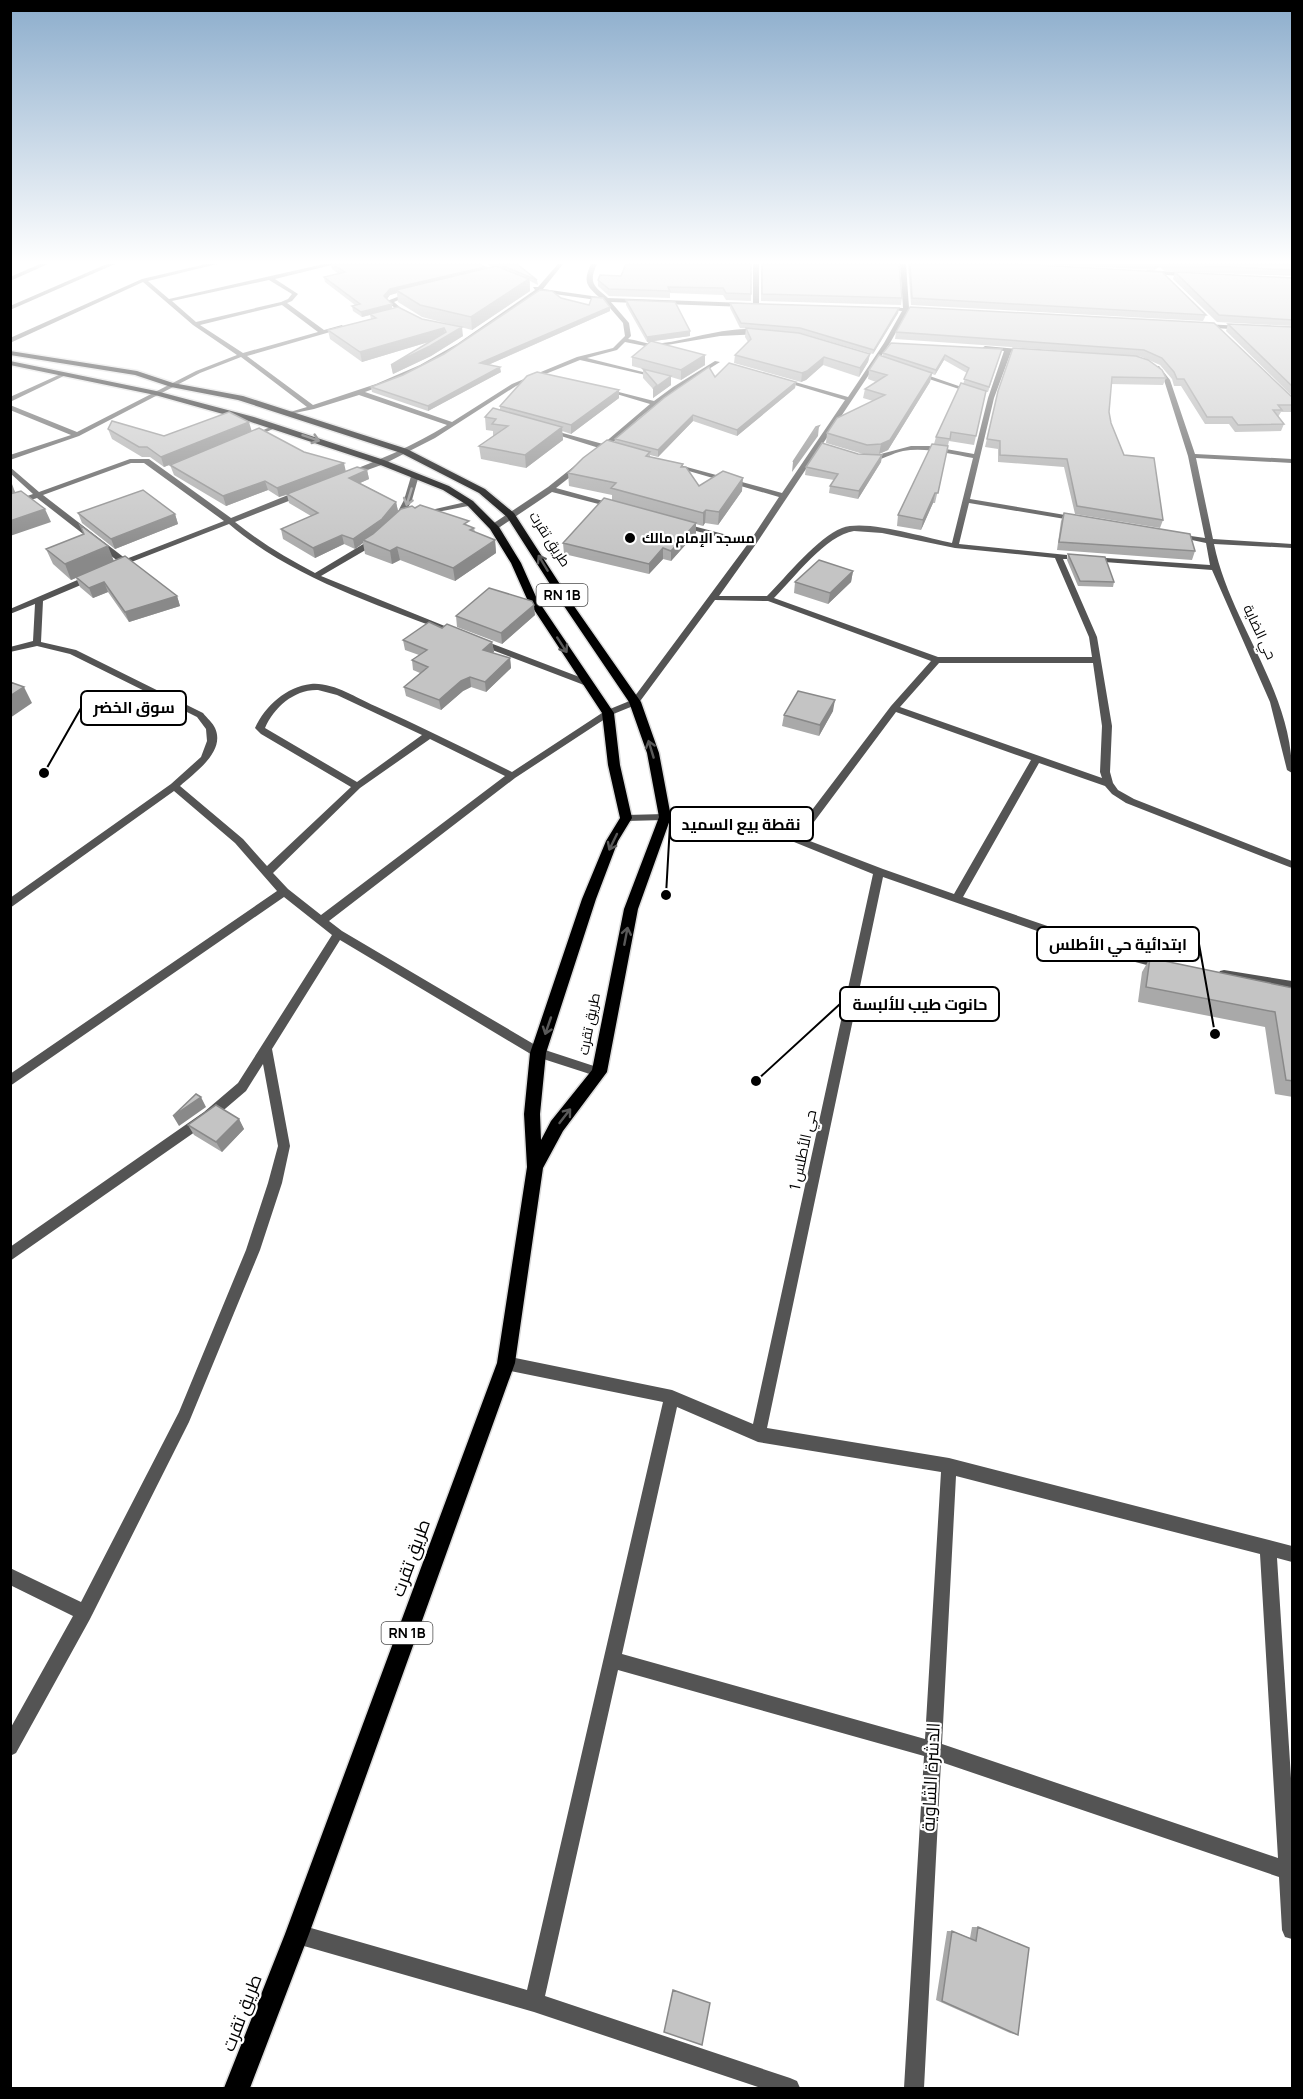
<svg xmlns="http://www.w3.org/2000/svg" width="1303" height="2099" font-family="Manrope,Cairo,sans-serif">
<rect width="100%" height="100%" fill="#fff"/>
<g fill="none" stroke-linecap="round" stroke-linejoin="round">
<defs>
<path id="primary" d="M10 351 137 371 173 383 243 396 407 449 485 489 514 513 574 606 641 702 659 753 671 817 638 909 607 1072 563 1131 543 1168 515 1363 309 1934 250 2088H224L285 1934 497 1363 527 1167 524 1114 530 1053 582 899 606 841 620 818 608 765 602 713 527 599 511 563 490 529 467 505 443 490 378 464 248 421 155 395 10 365V361L156 391 254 417 384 460 449 486 473 501 499 527 521 563 537 599 614 713 620 765 632 818 618 841 596 899 546 1053 540 1114 541 1140 551 1121 592 1070 624 909 659 817 647 753 629 702 564 606 507 517 479 493 401 453 238 400 171 387 135 375 10 355Z"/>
</defs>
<!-- primary casing -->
<use href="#primary" stroke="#dbdbdb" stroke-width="3"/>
<!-- minor -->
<path fill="#545454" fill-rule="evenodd" d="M40 264H48L10 281V277Z
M107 264H115L10 310V306Z
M206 264H217L148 281 169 299 324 264H336L275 279 298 294 292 301 287 303 324 330 342 325 344 328 247 356 313 405 376 384 420 365 457 344 535 290 533 287H538L558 264H563L543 289 599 297C586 286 583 281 591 264H597C588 283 594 286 608 298L746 303 749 305 746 307 611 302 629 323 631 336 628 339C636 340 644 343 652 344 679 344 739 321 763 332L760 334 720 336 661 346 663 347 660 349 625 342 617 350 587 358 659 376V378L580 360 516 386 435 438 384 464 348 477H345V473C380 460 415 445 447 425L359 395 314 409 290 414V412L307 407 241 357 200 373 79 436 10 460V455L71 435 10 410V405L77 432 196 371 237 355 193 325 143 282 10 343V338L142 279ZM269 280 292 294 288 299 281 302 196 322 172 301ZM540 292 604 301 623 323 625 336 613 348 577 357 512 384 452 422 365 392 403 378 444 357ZM282 305 318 332 243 353 200 325Z
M753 264H759V305L756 307 753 305Z
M900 264H906L909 308 926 310 923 312 908 311 890 343 756 544 719 596H767C786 577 818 537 842 528 867 519 925 538 952 543L973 458C950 454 926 447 903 451 890 453 875 466 862 459L911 446H929L974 454 988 398 1004 351 982 348 985 346 1029 350 1027 353 1011 352 994 398 970 499 1077 517 1081 519 1077 521 969 503 959 544 1067 555V559H1063L1097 637 1112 726 1110 772 1113 783 1118 790 1134 799 1292 861V868L1126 803 1112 794 1105 786 1039 763 963 897 1103 945 1166 962 1168 965 1166 968 1162 969 1097 952 883 877 767 1428 949 1458 1292 1546V1562L1277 1558 1292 1794V1939L1285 1937 1282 1930 1279 1877 941 1762 924 2088H904L924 1756 618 1670 545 1996 790 2078 797 2081 800 2088H761L534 2012 297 1944 290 1941 287 1934 290 1927 297 1924 527 1990 663 1402 506 1370 501 1368 499 1363 501 1358 506 1356 672 1390 753 1424 873 874 794 842 665 820 626 821 621 818 626 815 665 814 793 835 891 706 931 661 768 601 715 600 638 704 611 715 515 778 329 921 342 931 542 1049 603 1069 605 1072 603 1075 599 1077 534 1056 340 940 272 1049 290 1146 282 1183 260 1250 189 1422 90 1619 16 1753 10 1756V1729L73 1616 10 1585V1568L81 1602 179 1412 246 1250 268 1183 278 1146 263 1064 246 1091 212 1120 10 1261V1247L204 1112 238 1083 332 935 284 897 10 1086V1074L277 891 235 843 174 791 10 908V898L171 784 201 757 207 741 206 729 197 717 70 654 37 646 10 652V647L33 641 35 604 10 614V609L89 575H95V579L43 601 41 642 76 650 203 713C207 718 213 723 215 728 226 752 194 773 180 786L243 839 267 866 351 787 261 734 255 728C265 706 286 687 311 684 333 682 356 698 375 706 422 727 466 749 512 772L605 711 632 700 747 545 678 526V522L750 541 779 497 668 465 672 463 782 493 845 400 778 380 781 378 848 397 884 343 902 311 880 309 883 307 903 308ZM854 531 882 533 955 548 1055 558 1089 637 1092 657H938L774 598C794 578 826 535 854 531ZM939 663H1093L1102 726 1100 772 1102 778 900 707ZM318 690 337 695 422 735 357 782 265 728C274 707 295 689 318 690ZM896 712 1031 760 954 894 883 869 802 838ZM430 739 505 776 321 915 288 889 273 873 360 788ZM677 1407 758 1442 941 1472 925 1739 622 1654ZM956 1476 1260 1554 1278 1858 942 1744Z
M1147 270 1190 273 1193 275 1190 277 1145 273Z
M410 292 415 293 394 302 403 310V312H399L387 301Z
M1204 324 1243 326 1246 328 1243 330 1202 327Z
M715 361 720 362 677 389 639 418 609 446 617 449V451L606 450 599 451V448L545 431 548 429 603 444 650 404 603 390V388L654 401 673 387Z
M1155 366H1159L1170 380 1195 454 1292 459V463L1196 458 1213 539 1292 544V548L1214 544C1230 623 1292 690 1292 773L1287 770 1270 702 1212 570 1091 561 1087 559 1091 557 1210 565 1206 543 1173 536 1177 534 1205 538 1188 456 1164 380Z
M914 372H918L976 392 971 393 914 374Z
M63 373 68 374 10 402V397Z
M275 425 280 426 252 438 247 437Z
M130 459H149L231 518 298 491H304V495L235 522C260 542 286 558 315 573L375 537H381V541L321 576 462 633 455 635C377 604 294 579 229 524L116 568 112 566 119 562 37 498 10 507V502L33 494 10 473V467L39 492ZM131 463H144L224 521 126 559 43 495Z
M577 464 584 466 556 488 618 505V509L552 492 497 529H491V525L548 487Z
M412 473 419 475 412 500 400 523H394L393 521 404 500Z
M470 501 474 503 473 505 422 515 418 513Z
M477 638 590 681 591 683 587 686 584 685 474 643 473 641Z
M1224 970 1292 981V989L1220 977 1218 974 1220 971Z"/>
<!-- primary -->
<use href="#primary" fill="#000" fill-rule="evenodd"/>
</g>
<!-- wall -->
<path fill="#a9a9a9" d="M331 264H441L443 265 485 268 492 267 487 264H517L537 280 538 285 530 281V291L472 330 422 317 398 302 397 293 390 295 387 299 392 308 463 336 431 356 393 374 391 365 432 341 362 362 330 339 328 330 371 319 370 315 362 317 353 311 352 306 355 305 325 282 324 277 339 274 332 269Z
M626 264 751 294V301L726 300 723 295 670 293V298L609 296 598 286V280L621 276Z
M761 264 902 298 901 305 761 301Z
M908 264H1020L1206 315 1203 321 911 305Z
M1041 264H1293V276L1165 271 1159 267 1154 270Z
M1175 272 1293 278V326L1217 322 1173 279Z
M561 298 610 311 488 365 501 372 428 411 372 392 371 387 403 375Z
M626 300 690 331V336L647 342 626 305Z
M730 303 899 308 898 313 873 354 800 333 740 328 730 308Z
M1214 323 1293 398V412H1281L1278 417 1284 424 1281 431 1235 432 1229 424H1205L1181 386H1174L1172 379 1160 365 1142 357 1138 356 1166 378 1163 385 1111 384 1109 412 1111 423 1124 455 1163 520 1160 528 1075 514 1064 467 998 462V449L985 447 998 391 1067 351 895 339 896 332Z
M1228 324 1293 327V397L1226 331Z
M746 328 870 354 868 362 859 377 823 365 806 380 801 382 734 363 735 355 748 342 745 337Z
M1002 349 988 392H986L974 445 949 441 935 503H933L921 530 897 526 898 515 934 444 936 437 963 384 967 373 944 360 935 375 932 374 930 382 888 450 879 454H870L882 455 881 462 858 499 829 493 830 486 834 480 805 475 806 467 858 454H863L826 443 827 433 873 401 863 398 865 389 876 382 868 379 869 370 883 357V353Z
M705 355V365L681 380 671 377V385L653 398V389L643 378V369L632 366V357Z
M715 377 796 382 795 388 737 436 693 421 658 457 650 455V457L683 464V467L699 486 742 491 718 525 705 523 703 526 696 524V533L671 561 663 559 649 574 564 554 563 543 612 500V495L569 486 568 473 615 442V439Z
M619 390V398L571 434 562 431 563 440 526 468 481 459 479 446 493 436V431L486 430 485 417 500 410V406Z
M108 429 164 436 251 431 304 452 345 471 367 470 369 479 360 483 396 502 398 511 415 508 474 528 475 532 495 540 496 553 455 581 400 560 392 564 365 554 363 543 355 549 344 544 315 558 283 539 281 529 311 516 289 503 287 495 279 497 268 490 226 506 174 475 170 465 179 461 164 467 150 457H142L112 439Z
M78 513 175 514 178 524 115 549 82 523Z
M1064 513 1195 551 1192 560 1057 550 1061 521Z
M46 549 114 561 177 596 180 606 129 622 108 592 93 598 80 587 76 578 71 580 53 564Z
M1068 554 1114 582 1113 587 1078 586 1067 560Z
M853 571 851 582 828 604 794 593 795 582Z
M535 615 502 644 457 627 456 616Z
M442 628 492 642 494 652 492 653 510 658 511 668 486 692 471 687 463 691 441 710 406 696 404 687 420 673 413 670 412 660 419 655 405 650 403 640Z
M833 711 819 736 782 726 784 715Z
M1150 958 1293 988V1097L1275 1094 1265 1027 1138 1002 1142 972Z
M239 1119 244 1129 222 1152 194 1135 188 1125Z
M972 1927H978L1018 2035 1010 2033 936 2000 947 1931H952L970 1938Z"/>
<!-- shaded-wall -->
<path fill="#898989" d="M1156 264H1160L1159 267 1154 270Z
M485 267V272L396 290 397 293 390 295 385 301 384 296 390 289Z
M529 279 530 291 472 330 471 317Z
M392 304V309L362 317 361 312Z
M610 307V311L481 368 480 363Z
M899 308 898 313 873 354 874 350Z
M462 327 463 336 431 356 393 374 391 365Z
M444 328 445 337 362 362 360 352Z
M690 331V336L647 342V337Z
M870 354 868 362 859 377 860 368Z
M705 355V365L681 380V370Z
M945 355 944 360 935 375 936 370Z
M824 357 823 365 806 380 801 382 802 373Z
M500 367 501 372 428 411V406Z
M932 373 930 382 888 450 879 454 881 444Z
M671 376V385L653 398V389Z
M796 382 795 388 737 436V430Z
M619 390V398L571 434V425Z
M693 415V421L658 457V450Z
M249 422 252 432 164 467 161 457Z
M819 426 818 436 792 472 793 462Z
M562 427 563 440 526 468 525 455Z
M882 455 881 462 858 499 859 491Z
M344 463 346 472 279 497 277 488Z
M367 470 369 479 351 487 349 478Z
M743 478 742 491 718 525 719 512Z
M265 481 268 490 226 506 223 496Z
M12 484 17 497 10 500V485Z
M935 493 933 503 921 530 923 520Z
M396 502 398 511 384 529 363 540V543L355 549 353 539Z
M45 509 51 522 10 536V521Z
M706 510 705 523 703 526V513Z
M175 514 178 524 115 549 111 539Z
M696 523V533L671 561V551Z
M342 535 344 544 315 558 313 548Z
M495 540 496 553 455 581 453 568Z
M108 546 114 561 71 580 65 564Z
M397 547 400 560 392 564 390 551Z
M663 548V559L649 574V564Z
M853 571 851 582 828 604 830 593Z
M104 582 108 592 93 598 89 588Z
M177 596 180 606 129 622 125 612Z
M534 605 535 615 502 644 501 633Z
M492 642 494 652 484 660 483 650Z
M510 658 511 668 486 692 485 682Z
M470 677 471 687 463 691 441 710 439 700 461 681Z
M24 687 32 703 10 718V696Z
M835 700 833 711 819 736 820 725Z
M201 1097 206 1107 179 1126 173 1116Z
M239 1119 244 1129 222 1152 216 1142Z"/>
<!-- building -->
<path fill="#c4c4c4" stroke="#898989" stroke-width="1.5" d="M332 264H441L443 265 448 264H479L485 267 390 289 384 296 392 304 361 312 352 306 360 304 324 277 345 272Z
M498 264H517L537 280Z
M626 264H751V294L726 293 723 288 668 287 670 291 609 289 598 280 600 275 621 276Z
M762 264H899L902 298 762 294Z
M910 264H1020L1162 272 1206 315 912 298Z
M1168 264H1293V270Z
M496 266 529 279 471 317 420 305 396 290Z
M1175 272 1293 278V320L1219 315Z
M540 290 552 291 561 298 589 305 592 297 603 298 610 307 480 363 500 367 428 406 371 387 403 375 444 354Z
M626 300 675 302 690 331 647 337Z
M730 303 899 308 874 350 800 328 741 323Z
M398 307 422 319 462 327 430 346 391 365 446 332 444 328 360 352 328 330 376 318 370 314Z
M910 307 1214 323 1293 398V405H1278L1282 410H1273L1284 424 1238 425 1232 417H1207L1184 379H1177L1174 372 1162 358 1144 350 896 332Z
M1228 324 1293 327V387Z
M746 328 799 333 870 354 860 368 824 357 807 371 802 373 735 355 751 339Z
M651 341 705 355 681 370 632 357Z
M891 343 1002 349 989 387 964 379 969 368 945 355 936 370 883 353Z
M1013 348 1136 356 1148 360 1162 370 1166 378 1112 377 1109 412 1111 423 1124 455 1154 458 1163 520 1077 506 1067 459 1000 455V441L987 439 998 391Z
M879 355 932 373 890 440 881 444 867 445 827 433 837 418 885 395 865 389 887 375 869 370Z
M729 363 796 382 737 430 693 415 658 450 615 439 664 398 709 367 715 377Z
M643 369 671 376 653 389 657 385Z
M537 372 619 390 571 425 500 406 527 376Z
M961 383 986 391 976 436 951 432 950 439 936 437Z
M493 408 562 427 525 455 479 446 508 426 492 424 496 419 485 417Z
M229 412 249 422 161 457 147 447H139L108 429 112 421 164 436Z
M819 426 793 462 816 427Z
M259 428 304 452 344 463 277 488 265 481 223 496 170 465Z
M607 440 650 452 646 456 683 464 681 467H686L699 486 723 471 743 478 719 512 706 510 703 513 611 488 616 483 568 473 583 458Z
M822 443 858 454 882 455 859 491 830 486 838 474 806 467Z
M932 444 948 446 938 493H935L923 520 898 515Z
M357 467 367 470 349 478 396 502 382 519 353 539 342 535 313 548 281 529 318 513 287 494Z
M143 490 175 514 111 539 78 513Z
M21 491 45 509 10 521V494Z
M604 498 696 523 671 551 663 548 649 564 563 543Z
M420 505 469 521 464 524 474 528 470 530 495 540 453 568 397 547 390 551 363 540 373 534 401 509 412 506 415 508Z
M1064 513 1190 534 1195 551 1059 542Z
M80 525 108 546 65 564 46 549 84 534Z
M1068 554 1105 557 1114 582 1080 581Z
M125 556 177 596 125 612 104 582 89 588 76 577Z
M819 560 853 571 830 593 795 582Z
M489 588 532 601 534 605 501 633 456 616Z
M429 622 442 628 447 624 492 642 483 650 510 658 485 682 470 677 461 681 439 700 404 687 428 667 412 660 427 650 403 640Z
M10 682 24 687 10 696Z
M798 691 835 700 820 725 784 715Z
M1150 958 1293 988V1081L1286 1080 1275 1012 1146 987Z
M196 1094 201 1097 173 1116Z
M216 1105 239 1119 216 1142 188 1125Z
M978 1927 1029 1948 1018 2035 942 2001 952 1931 976 1941Z
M673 1990 710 2003 702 2045 664 2032Z"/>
<!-- one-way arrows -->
<defs><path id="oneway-shaft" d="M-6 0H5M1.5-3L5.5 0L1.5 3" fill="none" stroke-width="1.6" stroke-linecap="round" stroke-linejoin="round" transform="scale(1.5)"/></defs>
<g stroke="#595959">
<use href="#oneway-shaft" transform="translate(311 438) rotate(19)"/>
<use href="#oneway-shaft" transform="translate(543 563) rotate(-121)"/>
<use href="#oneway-shaft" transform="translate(562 645) rotate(57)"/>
<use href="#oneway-shaft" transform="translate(651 749) rotate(-107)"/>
<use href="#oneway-shaft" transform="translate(613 842) rotate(116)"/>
<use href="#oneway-shaft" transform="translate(626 936) rotate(-79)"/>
<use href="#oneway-shaft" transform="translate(548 1026) rotate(109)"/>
<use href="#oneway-shaft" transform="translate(565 1116) rotate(-52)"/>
</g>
<use stroke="#989898" href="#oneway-shaft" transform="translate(409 497) rotate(107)"/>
<!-- sky -->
<linearGradient id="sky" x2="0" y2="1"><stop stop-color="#8cadcc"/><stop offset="0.47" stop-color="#fff"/><stop offset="1" stop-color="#fff" stop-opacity="0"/></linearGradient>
<rect width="1303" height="558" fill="url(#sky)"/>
<!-- markers -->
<circle fill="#000" stroke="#fff" stroke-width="2" cx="630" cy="538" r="6"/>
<g text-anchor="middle" stroke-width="4.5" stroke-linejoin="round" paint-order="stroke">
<!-- far-poi labels -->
<g font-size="14" font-weight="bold" fill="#000" stroke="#fff" text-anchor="start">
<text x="642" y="543">مسجد الإمام مالك</text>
</g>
<!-- far-street labels -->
<g font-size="14" fill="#000" stroke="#fff">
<text transform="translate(550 539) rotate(57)" y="5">طريق تقرت</text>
<text transform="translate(1260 632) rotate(65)" y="5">حي الضاية</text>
<text transform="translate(589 1024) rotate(-79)" y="5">طريق تقرت</text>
</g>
<!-- shield labels -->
<g fill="#fff" stroke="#4c4c4c" stroke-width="1.5">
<rect x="536.5" y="584" width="51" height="22" rx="4.5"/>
<rect x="381.5" y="1622" width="51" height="22" rx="4.5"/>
</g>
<g font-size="14" font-weight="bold" fill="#000">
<text x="562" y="600">RN 1B</text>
<text x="407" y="1638">RN 1B</text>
</g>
<!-- street labels -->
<g font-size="15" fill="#000" stroke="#fff">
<text transform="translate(803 1150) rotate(-78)" y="5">حي الأطلس 1</text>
</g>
<!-- near-street labels -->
<g font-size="18" fill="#000" stroke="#fff">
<text transform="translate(411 1558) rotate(-70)" y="6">طريق تقرت</text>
<text transform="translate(931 1777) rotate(-87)" y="6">الدشرة الشاوية</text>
<text transform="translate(242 2013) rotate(-69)" y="6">طريق تقرت</text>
</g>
</g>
<!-- callouts -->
<path fill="none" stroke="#000" stroke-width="2" d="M44 773L81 708M666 895L670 824M1215 1034L1199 944M756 1081L840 1004"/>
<g fill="#000" stroke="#fff" stroke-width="2">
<circle cx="44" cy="773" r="6"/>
<circle cx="666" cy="895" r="6"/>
<circle cx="1215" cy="1034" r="6"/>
<circle cx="756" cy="1081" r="6"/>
</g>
<g fill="#fff" stroke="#000" stroke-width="2">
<rect x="81" y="691" width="105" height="34" rx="6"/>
<rect x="670" y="807" width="143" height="34" rx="6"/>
<rect x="1037" y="927" width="162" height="34" rx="6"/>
<rect x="840" y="987" width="159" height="34" rx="6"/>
</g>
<g font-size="16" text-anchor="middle" font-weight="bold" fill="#000">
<text x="134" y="713">سوق الخضر</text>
<text x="741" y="830">نقطة بيع السميد</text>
<text x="1118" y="950">ابتدائية حي الأطلس</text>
<text x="920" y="1010">حانوت طيب للألبسة</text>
</g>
<!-- border -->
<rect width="1303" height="2099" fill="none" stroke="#000000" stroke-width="24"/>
</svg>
